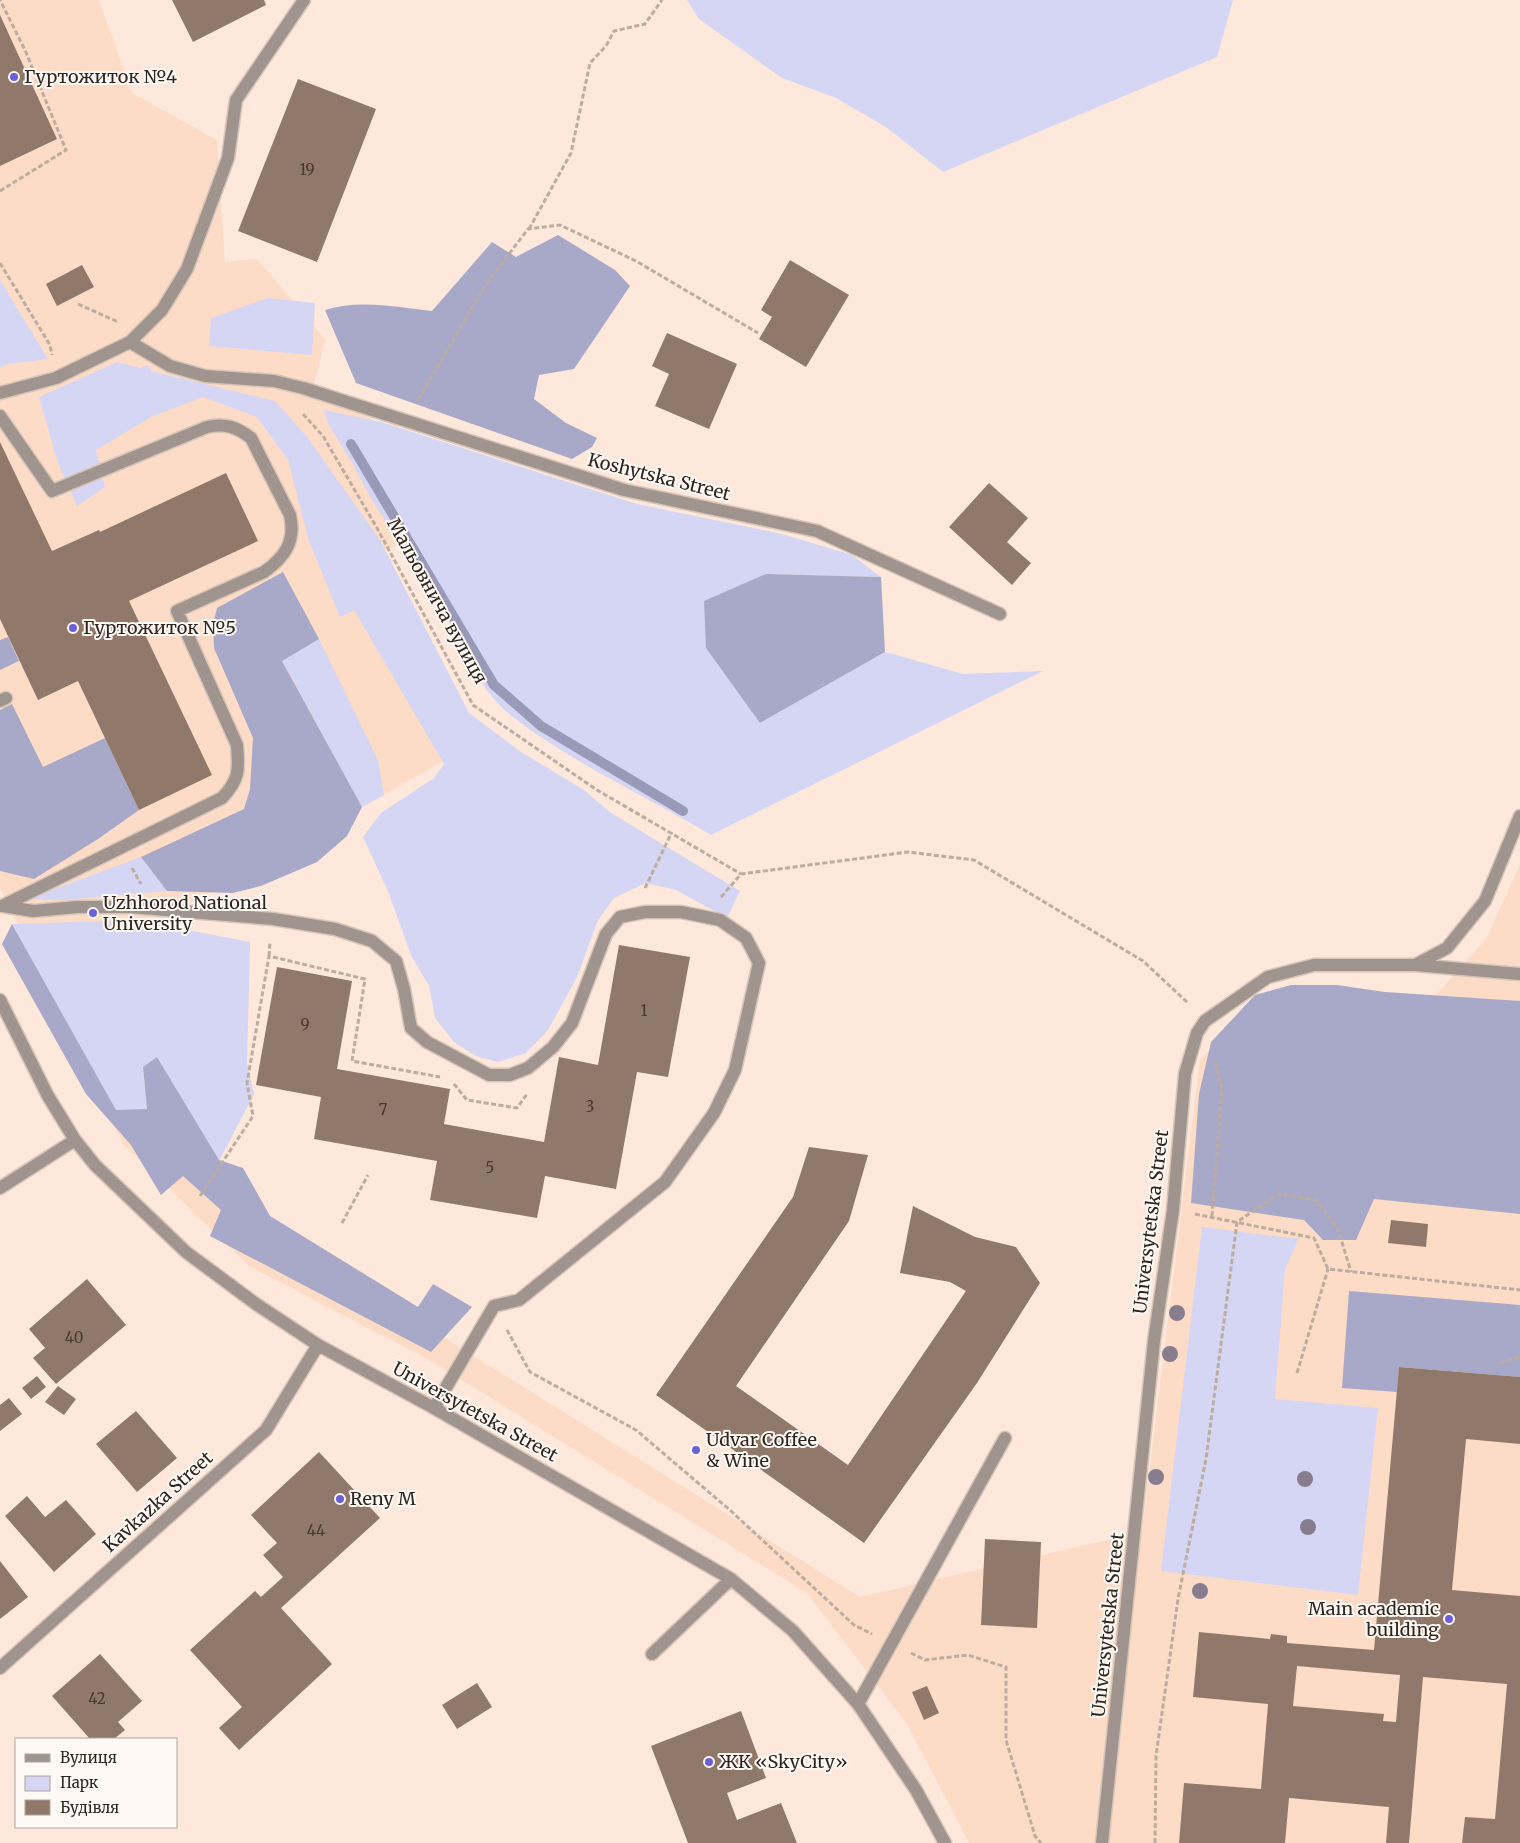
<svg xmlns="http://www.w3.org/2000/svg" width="1520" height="1843" font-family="Merriweather,serif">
<rect width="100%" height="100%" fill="#fde8db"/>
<!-- built -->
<path fill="#fddcc7" d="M0 0H99L132 93 217 140 225 262 257 259 325 339 314 386 433 455 448 524 378 553 483 746 438 764 71 970 219 1197 860 1597 1142 1532 1200 1059 1265 1002 1426 1006 1486 939 1520 865V1843H969L907 1724 807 1593 429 1360 249 1266 123 1144 0 887Z"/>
<!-- green -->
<path fill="#d5d6f4" d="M687 0H1233L1217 57 943 172 886 127 836 98 782 78 699 19Z
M0 280 48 359 7 364 0 368Z
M268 298 315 303 312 355 209 346 211 318Z
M117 362 141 368 148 365 151 371 275 401 308 438 380 540 469 713 521 752 584 790 611 813 740 891 727 918 676 890 646 883 614 898 598 920 577 977 548 1030 526 1053 498 1062 476 1056 454 1042 435 1018 429 986 411 955 388 891 363 837 381 813 434 778 444 764 354 610 340 617 309 541 288 460 257 417 203 397 151 417 96 450 105 487 77 506 58 463 39 397Z
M324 410 381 422 637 504 782 534 852 555 881 577 766 574 760 723 885 652 963 674 1043 671 711 835C646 796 574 764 513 717 474 687 459 636 434 594 408 552 375 511 354 466 347 453 324 421 324 410Z
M319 639 378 760 384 795 362 807 282 660Z
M141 857 167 891 63 900 27 899Z
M136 920 250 942 247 1063 254 1094 219 1161 157 1057 143 1067 147 1110H116L12 924Z
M1202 1227 1299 1239 1285 1269 1275 1399 1378 1408 1358 1595 1161 1571Z"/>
<!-- forest -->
<path fill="#a8a9c8" d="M558 235 615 270 630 286 574 369 539 375 534 399 566 423 597 438 592 447 572 459 356 383 325 310C359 299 397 307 432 311L492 242 516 257Z
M283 572 319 639 282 661 362 807 347 836 317 862 261 886 233 893 167 891 141 857 244 809 250 789 253 738 214 648 213 625 217 608Z
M766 574 881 577 885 652 760 723 706 648 704 601Z
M8 637 19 661 0 670V640Z
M12 704 43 767 105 738 139 810 98 839 34 879 0 871V710Z
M12 924 116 1110 147 1109 143 1067 157 1057 219 1160 243 1168 270 1216 418 1307 433 1284 472 1307 431 1352 210 1236 221 1210 183 1176 161 1195 131 1145 86 1094 2 944Z
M1291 985H1337L1385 992 1520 1001V1214L1374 1199 1356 1240H1323L1304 1220 1191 1203 1199 1094 1211 1042 1255 995Z
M1349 1291 1520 1305V1377L1399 1367 1397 1392 1342 1388Z"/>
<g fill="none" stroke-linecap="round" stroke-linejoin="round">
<!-- stream -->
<path stroke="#999ab8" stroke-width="10" d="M351 444 494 685 541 726 683 811"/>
</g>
<!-- building -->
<path fill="#90796a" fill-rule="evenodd" d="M172 0H264L266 5 193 42Z
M0 15 57 139 0 166Z
M298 79 376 109 317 262 238 231Z
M790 260 849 295 806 367 759 339 772 317 761 310Z
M82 265 94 287 57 306 46 284Z
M667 333 737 364 709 429 655 406 669 374 652 366Z
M0 442 52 551 99 530 100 532 226 473 258 541 129 601 212 775 139 810 78 681 38 700 0 619Z
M989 483 1028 518 1007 542 1031 563 1012 585 949 527Z
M619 945 690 957 668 1077 637 1072 616 1189 545 1176 537 1218 430 1200 437 1161 314 1139 321 1097 256 1085 277 967 352 981 337 1069 450 1089 444 1124 544 1142 559 1057 598 1065Z
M809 1147 868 1155 849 1221 736 1386 848 1465 966 1291 950 1282 900 1273 913 1206 975 1237 1016 1247 1040 1283 977 1383 864 1543 656 1395 793 1197Z
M1391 1220 1428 1224 1426 1247 1388 1243Z
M87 1279 126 1325 56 1384 33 1358 45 1348 29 1329Z
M1399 1367 1520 1377V1444L1466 1439 1452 1590 1520 1596V1843H1462L1465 1817 1495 1819 1507 1684 1423 1677 1409 1843H1386L1389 1807 1289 1798 1285 1843H1179L1184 1783 1261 1789 1268 1704 1193 1697 1199 1632 1270 1639 1271 1634 1287 1636V1643L1374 1650ZM1297 1666 1400 1675 1396 1722 1383 1721 1384 1714 1293 1706Z
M37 1376 46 1387 31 1399 22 1388Z
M58 1386 76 1399 64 1415 45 1402Z
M9 1398 22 1414 0 1431V1405Z
M136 1411 177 1458 137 1492 96 1444Z
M319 1452 380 1518 281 1608 332 1664 239 1750 219 1728 242 1707 190 1650 255 1591 261 1597 283 1577 263 1555 277 1543 251 1515Z
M27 1496 45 1517 66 1500 96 1534 54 1572 5 1516Z
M985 1539 1041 1542 1037 1628 981 1625Z
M0 1561 28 1597 0 1619Z
M100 1654 142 1701 118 1722 125 1730 114 1739H90L52 1696Z
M477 1683 492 1707 457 1729 442 1705Z
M927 1686 939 1713 924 1720 912 1692Z
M741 1711 766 1778 727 1793 737 1820 781 1803 797 1843H688L651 1746Z"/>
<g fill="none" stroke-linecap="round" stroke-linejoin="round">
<defs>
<path id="minor" d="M130 342 170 366 205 376 274 381 303 388 624 490 817 531 1000 614
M0 393 56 378 130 342 162 310 187 269 228 158 236 100 304 0
M0 416 52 491 207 427C225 423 237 427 251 438L290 515C296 541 285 557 264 572L177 611 237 745C239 769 240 779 222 798L2 906
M0 701 6 698
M3 906 33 911 78 907H130L273 919 335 929 372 941 396 961 404 989 411 1028 427 1042 489 1075H510L528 1068 553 1047 572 1023 606 934 620 917 645 912H681L720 920 746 938 759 963 735 1070 714 1113 665 1182 519 1300 494 1306 434 1408
M1415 965 1520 974
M0 1000 48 1096 75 1140 95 1165 186 1252 256 1304 318 1345 434 1408 731 1579 793 1631 858 1704 916 1790 945 1843
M0 1188 75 1140
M652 1654 731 1579
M0 1668 266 1430 318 1345
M858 1704 1005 1438
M1102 1843 1154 1341 1173 1210 1185 1074 1197 1033 1205 1021 1268 977 1314 965H1415L1447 948 1485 901 1520 816"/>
</defs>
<!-- minor casing -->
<use href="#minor" stroke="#d8c5b9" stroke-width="15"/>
<!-- path -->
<path stroke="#bdaca0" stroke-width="3" stroke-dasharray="5 2.5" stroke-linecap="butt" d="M0 191 66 150 25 50 0 0
M529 229 571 153 590 63 606 46 614 31 645 24 662 0
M0 263 50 345 52 355
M78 304 118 322
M418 400 484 287 528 229 560 225 636 261 758 333
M303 414 323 436 377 528 473 705 597 790 741 874
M132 868 141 884
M645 888 672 832
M721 897 741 874 908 852 974 860 1143 961 1189 1004
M269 956 270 942
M454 1084 467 1100 517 1108 527 1094
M200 1196 253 1116 247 1083 269 956 365 979 352 1061 440 1077
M1195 1214 1314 1238 1328 1269 1520 1290
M1212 1216 1222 1089 1215 1060
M342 1223 368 1175
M507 1330 530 1372 636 1430 731 1511 854 1625 872 1634
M1500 1363 1520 1357
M1297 1373 1328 1269
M911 1653 925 1660 968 1655 1006 1667V1740L1035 1836 1041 1843
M1155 1843 1156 1756 1178 1599 1206 1459 1237 1222 1279 1194 1316 1200 1338 1229 1351 1272"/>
<!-- minor -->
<use href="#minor" stroke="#a0958e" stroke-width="12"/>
</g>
<!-- trees -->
<g fill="#887d8f">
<circle cx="1177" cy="1313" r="8"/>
<circle cx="1170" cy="1354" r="8"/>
<circle cx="1156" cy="1477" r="8"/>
<circle cx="1305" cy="1479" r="8"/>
<circle cx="1308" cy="1527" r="8"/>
<circle cx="1200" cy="1591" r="8"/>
</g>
<!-- markers -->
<g fill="#6b5fd9" stroke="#fef9f5" stroke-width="2">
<circle cx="14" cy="77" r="5"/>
<circle cx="73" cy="628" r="5"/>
<circle cx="93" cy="913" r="5"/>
<circle cx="696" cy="1450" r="5"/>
<circle cx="340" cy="1499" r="5"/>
<circle cx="1449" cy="1619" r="5"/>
<circle cx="709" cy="1762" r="5"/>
</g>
<g text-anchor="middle" stroke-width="4" stroke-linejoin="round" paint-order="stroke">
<!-- number labels -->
<g font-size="15" fill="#463a31">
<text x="307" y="175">19</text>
<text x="644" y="1016">1</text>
<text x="305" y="1030">9</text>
<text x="590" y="1112">3</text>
<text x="383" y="1115">7</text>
<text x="490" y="1173">5</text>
<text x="74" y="1343">40</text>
<text x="316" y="1536">44</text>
<text x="97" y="1704">42</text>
</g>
<!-- poi labels -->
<g font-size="18" fill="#2e251e" stroke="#fef9f5" text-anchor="start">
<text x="24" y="83">Гуртожиток №4</text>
<text x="83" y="634">Гуртожиток №5</text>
<text x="103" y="909">Uzhhorod National<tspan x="103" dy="21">University</tspan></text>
<text x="706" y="1446">Udvar Coffee<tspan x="706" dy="21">&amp; Wine</tspan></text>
<text x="350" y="1505">Reny M</text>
<text x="1439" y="1615" text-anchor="end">Main academic<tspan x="1439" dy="21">building</tspan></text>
<text x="719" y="1768">ЖК «SkyCity»</text>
</g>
<!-- street labels -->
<g font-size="18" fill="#2e251e" stroke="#fef9f5">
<text transform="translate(659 477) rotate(14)" y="6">Koshytska Street</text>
<text transform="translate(437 601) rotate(61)" y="6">Мальовнича вулиця</text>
<text transform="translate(1151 1222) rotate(-83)" y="6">Universytetska Street</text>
<text transform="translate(475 1412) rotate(29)" y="6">Universytetska Street</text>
<text transform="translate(158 1502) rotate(-42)" y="6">Kavkazka Street</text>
<text transform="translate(1108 1625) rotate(-84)" y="6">Universytetska Street</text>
</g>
</g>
<!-- legend -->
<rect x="15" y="1738" width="162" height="90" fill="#fef9f5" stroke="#aba49f"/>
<rect x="25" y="1754" width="25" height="8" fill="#a0958e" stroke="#aba49f"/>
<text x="60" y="1763" font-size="15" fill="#2e251e">Вулиця</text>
<rect x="25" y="1776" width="25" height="15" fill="#d5d6f4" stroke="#aba49f"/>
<text x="60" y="1788" font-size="15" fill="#2e251e">Парк</text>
<rect x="25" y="1800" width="25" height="15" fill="#90796a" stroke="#aba49f"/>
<text x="60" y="1813" font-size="15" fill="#2e251e">Будівля</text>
</svg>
